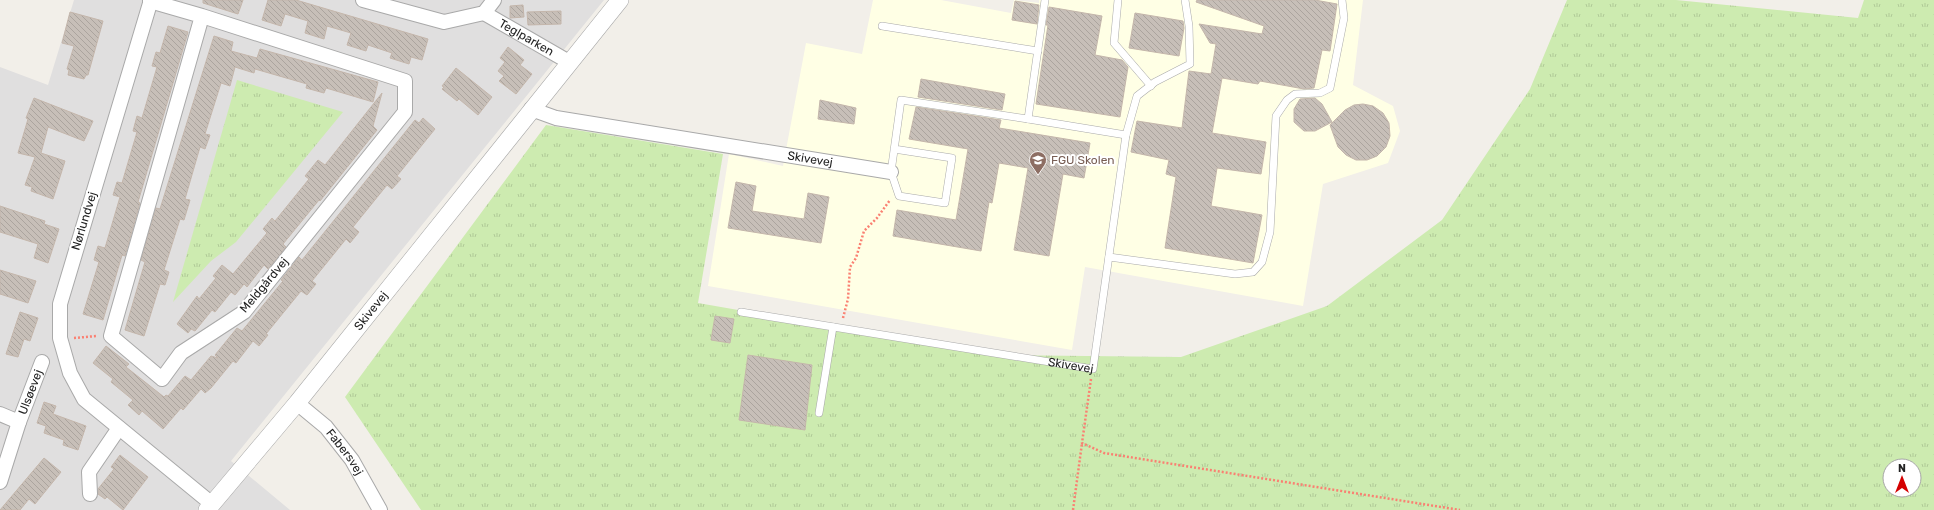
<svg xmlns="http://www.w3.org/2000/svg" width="1934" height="510" font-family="Rubik,sans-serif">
<defs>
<pattern id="grass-tufts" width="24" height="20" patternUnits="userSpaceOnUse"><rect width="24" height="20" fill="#cdebb0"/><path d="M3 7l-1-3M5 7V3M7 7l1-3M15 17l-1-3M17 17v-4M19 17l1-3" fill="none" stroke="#b0c997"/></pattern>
<pattern id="building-back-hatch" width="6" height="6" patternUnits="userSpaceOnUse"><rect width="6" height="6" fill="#c7bfb8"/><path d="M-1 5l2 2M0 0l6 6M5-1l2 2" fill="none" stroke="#aba49e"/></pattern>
</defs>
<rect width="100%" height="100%" fill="#f2efe9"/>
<!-- residential -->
<path fill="#e0dfdf" d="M74 0H604L231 461 290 510H0V67L48 85Z"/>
<!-- education -->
<path fill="#ffffe5" d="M873 0H941L1011 13 1014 0 1039 3V0H1363L1353 85 1393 106 1400 131 1388 163 1323 184 1303 306 1085 267 1072 350 708 286 729 154 783 166 806 43 862 54Z"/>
<!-- grass -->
<path fill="url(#grass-tufts)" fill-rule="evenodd" d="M1567 0H1676L1858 18 1864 0H1934V510H421L345 397 546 125 723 154 698 303 999 355 1181 357 1327 306 1442 220 1530 89ZM1890 466H1914V490H1890Z
M237 80 343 112 236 242 211 261 173 302Z"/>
<!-- building -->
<path fill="url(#building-back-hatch)" stroke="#c4b6ab" d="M203 0H243L238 14 203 3Z
M268 0H296L428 39 422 60 411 57 409 64 390 58 392 53 368 45 366 51 347 45 351 33 327 26 324 39 305 33 308 21 285 14 281 26 262 20Z
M1197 0H1315L1337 4 1330 51 1322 50 1314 88 1304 89 1260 81 1258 84 1222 78 1212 133 1266 142 1261 174 1217 168 1211 206 1262 215 1253 263 1165 248 1176 177 1166 174 1169 160 1131 152 1137 121 1182 128 1189 71 1211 74 1216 44 1210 43 1199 24 1262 34 1264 26 1196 2Z
M1015 1 1039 5 1037 24 1012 20Z
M523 5 524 17 510 18V6Z
M1049 7 1102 16 1095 55 1122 60 1128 67 1120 117 1036 104 1048 25H1046Z
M561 11V24L528 25 527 12Z
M70 12 103 21 88 75H86L84 79 68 75 69 70 67 69 74 46 62 43Z
M1135 13 1183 21 1184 28 1179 56 1129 48Z
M168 26 188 32 138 202 140 203 125 256 122 255 103 320 83 314 99 262 94 260 98 246 105 248 120 197 113 195 117 182 122 183 137 132 133 131 137 116 142 118 157 67 152 66 156 52 160 53Z
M214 36 233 42 231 51 257 58 260 49 378 82 373 102 326 88 324 93 306 88 307 84 255 69 254 73 235 67 230 86 221 83 205 134 210 135 205 149 200 147 185 199 190 200 184 220 180 219 164 270 169 272 165 285 160 284 144 336 125 330 145 262 141 260 156 208 160 209Z
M508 47 524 60 520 65 532 74 516 94 499 81 504 76 498 71 505 62 500 58Z
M456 68 492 97 478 115 459 99 457 101 442 89 444 87 442 86Z
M921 79 1005 94 1002 110 918 97Z
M382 93 373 126 377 130 320 201 319 200 283 244 286 247 268 269 264 265 247 287 244 284 235 295 231 292 215 312 212 310 195 331 191 329 188 333 177 324 197 296 199 299 216 278 213 276 222 265 233 274 267 233 263 229 272 218 275 221 309 179 305 176 318 160 325 165Z
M34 98 93 121 84 141 48 127 41 153 65 161 53 199 31 191 32 187 25 185 35 157 18 153 28 119 26 118Z
M1315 98 1322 104 1332 122 1315 131H1304L1294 122V109L1300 99Z
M820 100 856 108 854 124 818 119Z
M1363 104 1373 106 1383 113 1389 123 1390 136 1386 147 1377 156 1367 160H1356L1346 155 1338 147 1330 125 1345 110 1354 105Z
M916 107 1001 120 999 128 1090 143 1084 178 1063 174 1049 256 1014 250 1028 168 999 163 992 203 989 202 981 251 893 236 897 210 956 220 968 149 909 139Z
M423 118 435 129 397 176 401 179 392 189 387 185 353 227 359 232 350 243 346 239 312 281 316 284 307 295 301 291 266 334 268 335 259 346 253 341 236 363 233 361 211 388 205 393 201 389 183 410 181 408 163 429 142 411 139 415 128 405 133 400 111 382 113 379 93 363 106 346 129 364 126 367 164 397 166 395 168 396 185 376 191 380 211 356 218 358 215 355 237 328 242 331 283 281 281 280 299 257 302 260 415 120 419 123Z
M736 182 756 186 752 211 804 219 808 193 829 197 821 243 728 228Z
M0 206 45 221 44 224 59 229 48 263 34 258 38 244 0 232Z
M0 270 36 281 28 303 0 294Z
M20 312 38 318 30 341 24 339 18 357 6 354Z
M715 316 734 319 730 343 711 340Z
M748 355 812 365 805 430 739 420Z
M44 402 56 406 53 414 86 426 78 450 63 445 64 440 44 433 46 426 37 423Z
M120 455 148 477 123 510 107 497 105 499 98 494V489L114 469 111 467Z
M44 458 61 472 35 504 29 499 20 510H0Z"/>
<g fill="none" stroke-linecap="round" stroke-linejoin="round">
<defs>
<g id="service">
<path d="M1045 0 1028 119 1126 135"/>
<path d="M1118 0 1114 43 1151 86"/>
<path d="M882 26 1038 51"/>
<path d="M894 149 952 158 945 203 899 196 891 172 901 100 1028 119"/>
<path d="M1109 257 1235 274 1253 272 1262 262 1270 232 1276 116 1287 100 1295 94 1320 93 1330 88 1344 18 1342 0"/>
<path id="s1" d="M741 312 1093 369 1126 135 1137 96 1155 82 1190 64 1189 26 1185 0"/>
<path d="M819 413 833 327"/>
</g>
<g id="minor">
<path d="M151 0 60 304V338L70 373 84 399 212 504"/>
<path d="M363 0 444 22 484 13 494 0"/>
<path d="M150 1 202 16 405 81V112L244 312 181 353 162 379 111 336 202 16"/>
<path id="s2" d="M484 13 569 62"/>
<path id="s3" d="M531 109 556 118 891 172"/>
<path id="s4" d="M297 403 326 427 352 460 380 510"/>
<path d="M0 414 19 422"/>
<path id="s5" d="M0 482 19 422 42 362"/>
<path d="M90 494 89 472 119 428"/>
</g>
<g id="tertiary">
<path id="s6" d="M207 510 297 403 620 0"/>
</g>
</defs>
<!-- service casing -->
<use href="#service" stroke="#a9a9a9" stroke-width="8"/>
<!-- minor casing -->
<use href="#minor" stroke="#a9a9a9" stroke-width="16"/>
<!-- tertiary casing -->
<use href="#tertiary" stroke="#a9a9a9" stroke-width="18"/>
<!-- path -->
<path stroke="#fa8072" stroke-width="2.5" stroke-dasharray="2 2" stroke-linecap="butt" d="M843 318 848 299 850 267 856 258 864 231 877 218 890 200
M74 338 97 336
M1091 379 1082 443 1104 453 1460 510
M1073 510 1082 443"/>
<!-- service -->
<use href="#service" stroke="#fff" stroke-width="7"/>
<!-- minor -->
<use href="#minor" stroke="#fff" stroke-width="14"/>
<!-- tertiary -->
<use href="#tertiary" stroke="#fff" stroke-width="17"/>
</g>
<!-- icons -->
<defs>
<symbol id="school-pin" viewBox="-11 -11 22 30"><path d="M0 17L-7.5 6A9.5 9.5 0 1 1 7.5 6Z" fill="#8d6e63" stroke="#fff"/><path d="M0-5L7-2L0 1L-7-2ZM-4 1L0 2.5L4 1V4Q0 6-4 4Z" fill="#fff"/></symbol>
</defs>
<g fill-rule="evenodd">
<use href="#school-pin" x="1028" y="150" width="20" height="27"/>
</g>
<g text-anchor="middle" stroke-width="4" stroke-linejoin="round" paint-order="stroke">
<!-- street labels -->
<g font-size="12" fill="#222" stroke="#fff">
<text dy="4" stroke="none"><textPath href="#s2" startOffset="49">Teglparken</textPath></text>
<text dy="4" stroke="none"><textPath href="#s3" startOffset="284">Skivevej</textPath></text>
<text transform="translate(84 221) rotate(-73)" y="4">Nørlundvej</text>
<text transform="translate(264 285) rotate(-50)" y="4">Meldgårdvej</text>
<text dy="4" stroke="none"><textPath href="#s6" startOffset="258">Skivevej</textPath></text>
<text dy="4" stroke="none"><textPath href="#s1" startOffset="334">Skivevej</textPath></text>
<text dy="4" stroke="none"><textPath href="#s5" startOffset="95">Ulsøevej</textPath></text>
<text dy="4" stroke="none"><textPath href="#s4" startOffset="69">Fabersvej</textPath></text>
</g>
<!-- education labels -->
<g font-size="12" fill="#785e54" stroke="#fff" text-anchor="start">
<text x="1051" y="164">FGU Skolen</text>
</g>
</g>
<!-- north arrow -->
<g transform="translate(1902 478)"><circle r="19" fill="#ffffff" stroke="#a7a7a7"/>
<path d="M0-3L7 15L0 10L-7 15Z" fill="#d40000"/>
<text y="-6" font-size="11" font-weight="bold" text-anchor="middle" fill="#222222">N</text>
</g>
</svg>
